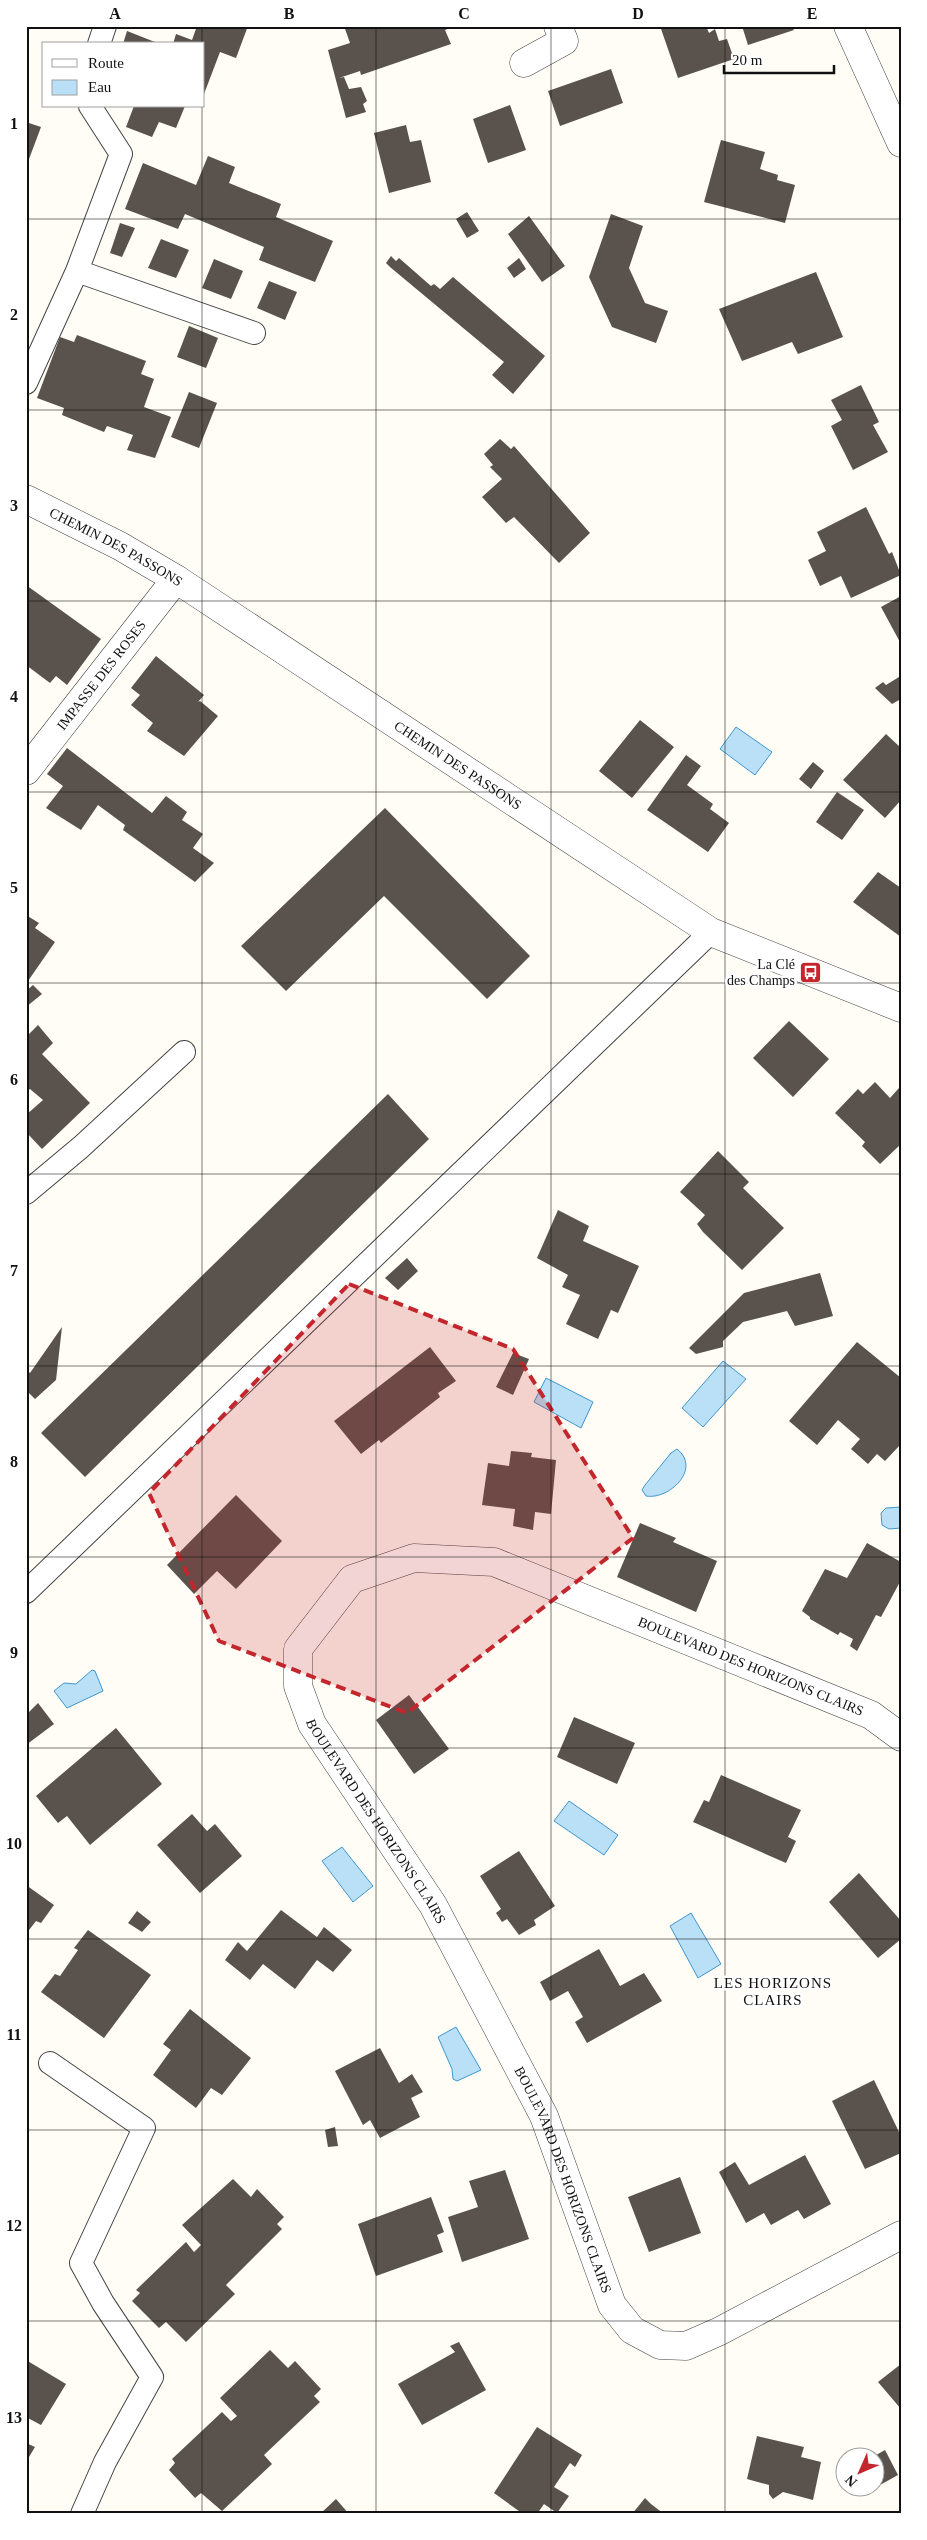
<svg xmlns="http://www.w3.org/2000/svg" width="927" height="2540" font-family="'Times New Roman',serif">
<rect width="100%" height="100%" fill="#fffdf5"/>
<!-- water -->
<path fill="#b9e0f7" stroke="#3f96cf" d="M736 727 772 752 755 775 720 749Z
M723 1361 746 1379 703 1427 682 1408Z
M546 1378 593 1402 581 1428 534 1402Z
M677 1449C702 1469 669 1500 646 1496L642 1490 645 1485 671 1453Z
M901 1507V1528L889 1529 882 1525 881 1513 886 1508Z
M92 1670 95 1671 103 1691 67 1708 54 1691 64 1683 76 1684Z
M569 1801 618 1835 604 1855 554 1821Z
M342 1847 373 1886 353 1902 322 1861Z
M691 1913 721 1964 698 1978 670 1926Z
M456 2027 481 2070 457 2081 453 2079 452 2069 438 2037Z"/>
<!-- building -->
<path fill="#5a524d" d="M197 26H248L236 58 220 52 204 94V44H173L176 34 192 40Z
M344 26H455L445 30 451 44 361 75 360 71 339 78 344 77 349 89 361 87 367 101 363 104 366 112 346 118 328 50 350 43Z
M660 26H706L709 33 715 29 719 41 727 39 734 59 678 78Z
M742 26H792L794 30 748 45Z
M127 31 160 44H123Z
M611 69 623 103 560 126 548 91Z
M510 105 526 150 488 163 473 119Z
M134 106H185L176 128 159 122 152 137 126 127Z
M26 122 41 127 26 167Z
M406 125 410 142 421 140 431 182 389 193 374 133Z
M721 140 765 152 760 169 778 175 777 180 795 185 785 223 704 202Z
M208 156 235 167 229 183 281 204 276 217 333 241 315 282 259 260 264 247 185 214 178 229 125 209 143 163 196 185Z
M467 212 479 231 467 238 456 219Z
M611 214 643 226 629 268 645 303 668 311 656 343 612 327 589 277Z
M529 216 565 266 542 282 508 234Z
M120 223 135 228 122 257 110 253Z
M161 239 189 250 176 278 148 268Z
M391 256 396 261 399 258 431 286 434 284 440 289 453 277 545 356 513 394 492 375 504 362 390 267 386 263Z
M519 258 526 269 514 278 507 268Z
M214 259 243 271 231 299 202 288Z
M816 272 843 337 798 354 792 342 742 361 719 309Z
M269 281 297 292 285 320 257 308Z
M189 326 218 338 206 368 177 357Z
M77 335 146 361 141 374 154 379 144 407 171 417 155 458 127 450 133 435 107 426 104 432 62 415 64 408 37 398 60 337 74 342Z
M861 385 879 422 873 425 888 452 853 470 831 426 842 420 831 400Z
M189 392 217 403 199 448 171 437Z
M500 439 511 449 514 446 590 533 559 563 514 517 506 523 482 497 502 479 490 467 493 465 484 454Z
M866 507 889 554 892 552 901 575 851 598 841 576 820 586 808 560 826 551 817 532Z
M26 585 101 639 67 685 56 676 50 683 26 665 29 657 26 655Z
M901 596V644L881 607Z
M156 656 204 695 198 702 200 701 218 716 184 756 147 731 153 723 131 705 140 695 131 688Z
M899 677 901 699 892 704 875 688 883 682 886 685Z
M640 720 674 747 632 798 599 771Z
M886 734 901 748V800L885 818 843 780Z
M67 748 152 813 166 796 187 812 182 820 203 834 193 848 214 863 195 882 123 830 125 825 98 805 81 830 46 808 63 786 47 774Z
M686 755 701 766 687 785 713 804 710 809 729 823 708 852 647 810Z
M813 762 824 771 811 789 799 779Z
M837 792 864 810 842 840 816 822Z
M385 808 530 956 487 999 384 896 286 991 241 946Z
M878 872 901 888V937L853 902Z
M26 915 39 923 35 928 55 942 28 981 26 980Z
M33 985 42 994 26 1007V991Z
M789 1021 829 1059 793 1097 753 1058Z
M38 1025 53 1043 42 1054 90 1103 42 1149 26 1132V1115L43 1100 30 1089 26 1092V1037Z
M875 1082 890 1098 899 1088 901 1090V1144L880 1164 862 1146 865 1142 835 1113 858 1089 863 1094Z
M388 1094 429 1139 85 1477 41 1433Z
M718 1151 749 1182 743 1188 784 1228 742 1270 703 1232 697 1224 705 1215 680 1192Z
M558 1210 589 1226 583 1241 639 1266 618 1313 611 1310 598 1339 566 1324 580 1295 562 1287 568 1275 537 1258Z
M407 1258 418 1271 398 1290 385 1278Z
M820 1273 833 1316 795 1326 787 1311 743 1322 723 1341V1347L696 1354 689 1348 744 1293Z
M62 1327 56 1380 35 1399 26 1390V1369L30 1373Z
M857 1342 901 1378V1444L885 1461 877 1454 868 1464 851 1449 860 1439 838 1420 817 1445 789 1421Z
M430 1347 456 1381 438 1393 440 1397 381 1443 379 1440 361 1454 334 1421Z
M513 1353 529 1359 513 1395 496 1387Z
M511 1451 532 1453 531 1457 556 1460 551 1514 535 1512 533 1530 513 1526 515 1509 482 1505 488 1463 509 1466Z
M236 1495 282 1541 236 1589 217 1571 194 1594 167 1565Z
M640 1523 676 1538 673 1542 717 1561 696 1612 617 1577Z
M867 1543 901 1562V1580L881 1617 876 1615 857 1651 850 1646 853 1639 840 1632 838 1635 810 1619V1617L802 1611 825 1569 847 1578Z
M409 1695 449 1749 414 1774 376 1720Z
M38 1703 54 1724 26 1745V1708L29 1712Z
M574 1717 635 1743 617 1784 557 1757Z
M116 1728 162 1784 90 1845 67 1816 58 1823 36 1796Z
M721 1775 801 1810 788 1837 796 1841 786 1863 693 1822 704 1800 709 1802Z
M192 1814 207 1831 215 1824 242 1856 200 1893 157 1845Z
M519 1851 555 1906 534 1920 536 1925 519 1935 507 1919 502 1922 496 1913 501 1909 480 1876Z
M859 1873 901 1921V1939L878 1958 829 1902Z
M26 1885 54 1905 41 1923 36 1921 26 1934Z
M281 1910 317 1937 324 1927 352 1950 333 1972 317 1960 295 1989 263 1964 250 1980 225 1960 238 1942 247 1951Z
M137 1911 151 1922 142 1932 128 1923Z
M88 1930 151 1975 104 2038 41 1992 55 1974 60 1976 78 1950 74 1948Z
M599 1949 620 1986 644 1973 662 2001 587 2043 575 2022 583 2017 568 1991 550 2001 540 1982Z
M190 2009 251 2058 222 2095 211 2088 196 2108 153 2075 171 2050 163 2044Z
M380 2048 399 2083 412 2074 423 2092 411 2098 420 2117 380 2138 370 2120 363 2125 335 2071Z
M874 2080 899 2132H901V2153L865 2169 832 2101Z
M335 2127 338 2146 328 2147 325 2130Z
M805 2155 831 2204 804 2219 798 2210 771 2225 764 2213 746 2223 719 2172 735 2162 749 2185Z
M505 2170 529 2239 462 2262 448 2217 478 2207 469 2181Z
M680 2177 701 2233 649 2252 628 2197Z
M233 2179 251 2197 257 2189 284 2217 277 2224 282 2229 226 2285 235 2294 186 2342 166 2322 159 2328 132 2301 140 2293 136 2290 186 2242 194 2252 201 2245 182 2225Z
M431 2197 444 2232 437 2235 443 2252 376 2276 358 2224Z
M459 2342 486 2390 422 2425 398 2384 455 2352 450 2346Z
M270 2350 288 2368 295 2361 321 2389 314 2396 320 2402 264 2455 272 2464 222 2511 201 2493 195 2498 169 2470 175 2463 172 2459 222 2412 231 2421 237 2416 220 2398Z
M26 2360 66 2384 41 2425 26 2417Z
M901 2364V2409L878 2382Z
M537 2427 582 2455 575 2467 570 2463 554 2487 569 2496 557 2513 544 2504 537 2514H523L494 2493Z
M757 2436 804 2447 801 2457 821 2462 813 2500 783 2492 773 2499 769 2494V2485L747 2479Z
M26 2443 35 2447 26 2462Z
M885 2450 898 2475 871 2490 869 2488H874V2458H871Z
M645 2498 651 2504 664 2514H632Z
M336 2499 349 2514H320Z"/>
<g fill="none" stroke-linecap="round" stroke-linejoin="round">
<defs>
<path id="service" d="M99 44 105 26
M77 271 254 333
M26 383 77 271 121 154 90 106
M26 1193 81 1147 184 1052
M26 1592 711 932
M50 2063 144 2128 81 2263 103 2303 152 2377 105 2462 82 2514"/>
<g id="minor">
<path d="M848 26 901 143"/>
<path d="M524 63 564 41 558 26"/>
<path id="s1" d="M26 499 120 546 176 579 711 932 901 1008"/>
<path id="s2" d="M26 771 176 579"/>
<path id="s3" d="M901 1737 871 1715 494 1562 414 1558 352 1579 298 1649V1686L312 1724 433 1905 544 2116 612 2305 632 2330 660 2345 686 2346 720 2331 901 2235"/>
</g>
</defs>
<!-- service casing -->
<use href="#service" stroke="#444" stroke-width="24"/>
<!-- minor casing -->
<use href="#minor" stroke="#444" stroke-width="29"/>
<!-- service -->
<use href="#service" stroke="#fff" stroke-width="22"/>
<!-- minor -->
<use href="#minor" stroke="#fff" stroke-width="28"/>
</g>
<!-- marked area -->
<path fill="#c4262e" fill-opacity="0.2" stroke="#c4262e" stroke-width="4" stroke-dasharray="10 6" stroke-linejoin="round" d="M349 1284 513 1349 633 1538 407 1713 219 1641 149 1493Z"/>
<!-- grid -->
<path fill="none" stroke="#111" stroke-width="1" stroke-opacity="0.55" d="M202 26V44M376 26V2514M551 26V2514M725 26V2514M202 106V2514M26 219H901M26 410H901M26 601H901M26 792H901M26 983H901M26 1174H901M26 1366H901M26 1557H901M26 1748H901M26 1939H901M26 2130H901M26 2321H901"/>
<!-- icons -->
<defs>
<symbol id="bus-square" viewBox="-11 -11 22 22"><rect x="-9" y="-9" width="18" height="18" rx="4" fill="#c4262e" stroke="#fff"/><path d="M-5-6H5V4H4V6H2V4H-2V6H-4V4H-5ZM-3.5-4V0h7V-4ZM-3.5 1.2v1.5H-2V1.2ZM2 1.2v1.5H3.5V1.2Z" fill="#fff"/></symbol>
</defs>
<g fill-rule="evenodd">
<use href="#bus-square" x="798" y="960" width="25" height="25"/>
</g>
<g text-anchor="middle" stroke-width="5" stroke-linejoin="round" paint-order="stroke">
<!-- street labels -->
<g font-size="14" fill="#111" stroke="#fff">
<text dy="5" stroke="none"><textPath href="#s1" startOffset="102">CHEMIN DES PASSONS</textPath></text>
<text dy="5" stroke="none"><textPath href="#s2" startOffset="122">IMPASSE DES ROSES</textPath></text>
<text dy="5" stroke="none"><textPath href="#s1" startOffset="508">CHEMIN DES PASSONS</textPath></text>
<text transform="translate(751 1666) rotate(22)" y="5">BOULEVARD DES HORIZONS CLAIRS</text>
<text dy="5" stroke="none"><textPath href="#s3" startOffset="872">BOULEVARD DES HORIZONS CLAIRS</textPath></text>
<text dy="5" stroke="none"><textPath href="#s3" startOffset="1278">BOULEVARD DES HORIZONS CLAIRS</textPath></text>
</g>
<!-- poi labels -->
<g font-size="14" fill="#111" stroke="#fff" text-anchor="end">
<text x="795" y="969">La Clé<tspan x="795" dy="16">des Champs</tspan></text>
</g>
<!-- neighbourhood labels -->
<g font-size="15" letter-spacing="1" fill="#111" stroke="#fff">
<text x="773" y="1988">LES HORIZONS<tspan x="773" dy="17">CLAIRS</tspan></text>
</g>
</g>
<!-- border -->
<rect width="927" height="2540" fill="none" stroke="#ffffff" stroke-width="55"/>
<!-- legend -->
<rect x="42" y="42" width="162" height="65" fill="#ffffff" stroke="#a0a0a0"/>
<rect x="52" y="59" width="25" height="8" fill="#ffffff" stroke="#a0a0a0"/>
<text x="88" y="68" font-size="15" fill="#111111">Route</text>
<rect x="52" y="80" width="25" height="15" fill="#b9e0f7" stroke="#a0a0a0"/>
<text x="88" y="92" font-size="15" fill="#111111">Eau</text>
<!-- north arrow -->
<g transform="translate(860 2472) rotate(225)"><circle r="24" fill="#ffffff" stroke="#a0a0a0"/>
<path d="M0-4L9 19L0 12L-9 19Z" fill="#c4262e"/>
<text y="-8" font-size="14" font-weight="bold" text-anchor="middle" fill="#111111">N</text>
</g>
<!-- scale -->
<path d="M724 65v8h110v-8" fill="none" stroke="#111111" stroke-width="2.5"/>
<text x="732" y="65" font-size="15" fill="#111111" stroke="#ffffff" stroke-width="4" paint-order="stroke">20 m</text>
<rect x="28" y="28" width="872" height="2484" fill="none" stroke="#111" stroke-width="2"/>
<g font-size="16" text-anchor="middle" font-weight="bold" fill="#111">
<text x="115" y="19">A</text>
<text x="289" y="19">B</text>
<text x="464" y="19">C</text>
<text x="638" y="19">D</text>
<text x="812" y="19">E</text>
<text x="14" y="129">1</text>
<text x="14" y="320">2</text>
<text x="14" y="511">3</text>
<text x="14" y="702">4</text>
<text x="14" y="893">5</text>
<text x="14" y="1085">6</text>
<text x="14" y="1276">7</text>
<text x="14" y="1467">8</text>
<text x="14" y="1658">9</text>
<text x="14" y="1849">10</text>
<text x="14" y="2040">11</text>
<text x="14" y="2231">12</text>
<text x="14" y="2423">13</text>
</g>
</svg>
